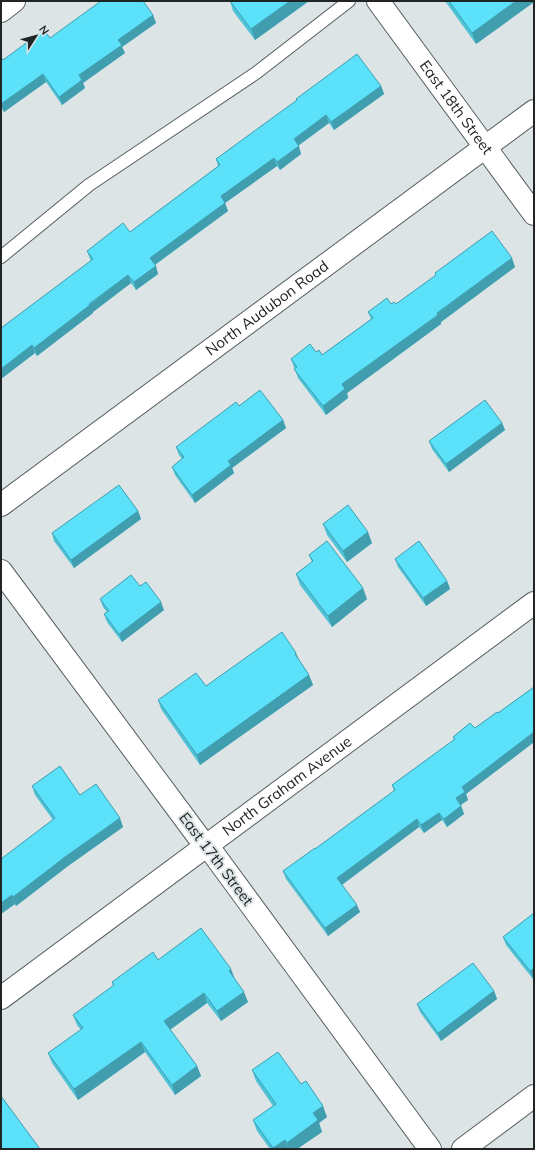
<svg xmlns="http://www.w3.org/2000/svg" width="535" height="1150" font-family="Mulish,sans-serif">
<rect width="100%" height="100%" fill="#dce4e5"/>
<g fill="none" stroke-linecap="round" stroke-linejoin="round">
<defs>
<path id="service" d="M1 257 89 185 256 73 349 1"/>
<g id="minor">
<path id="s1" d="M378 1 534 214"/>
<path d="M1 11 14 1"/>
<path id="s2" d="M1 505 534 111"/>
<path d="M1 571 203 843 207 845 430 1149"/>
<path id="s3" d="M1 998 534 603"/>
<path d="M463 1149 534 1096"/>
</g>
</defs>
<!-- service casing -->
<use href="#service" stroke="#575e5f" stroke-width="14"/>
<!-- minor casing -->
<use href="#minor" stroke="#575e5f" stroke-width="24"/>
<!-- service -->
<use href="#service" stroke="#fff" stroke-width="12"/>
<!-- minor -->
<use href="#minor" stroke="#fff" stroke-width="22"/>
</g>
<!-- wall -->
<path fill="#4ec2d7" d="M230 1H309L255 40 233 11Z
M445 1H534V2L476 44Z
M153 15 156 23 122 47 125 53 83 83 85 88 62 105 46 82 4 112 1 107V57L3 60 50 38Z
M381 86 384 94 334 130 329 123 298 146 301 154 280 170 277 166 225 203 228 211 155 265 158 274 136 290 131 283 93 312V313L37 356 35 353 1 379 91 261 90 259 87 251 130 232 218 166 216 159 297 101 296 99Z
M515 267 441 322V324L347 393 348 398 326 415 298 378 291 359 316 352 322 355 371 319 368 312 391 304H396L436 275 435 273Z
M239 406 283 420 286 428 232 468 234 473 195 503 175 475 172 467 182 459 179 455 176 447Z
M502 423 505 430 449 472 432 449 429 441Z
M138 511 141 519 74 568 54 541 52 533Z
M323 524 372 543 347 562 327 535Z
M309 555 367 599 332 627 300 585 296 574 312 562Z
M395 559 447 581 450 589 426 606 398 567Z
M140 586 164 610 122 642 107 622 104 614 107 612 103 607 100 599Z
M299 660 309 675 313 685 200 765 161 709 158 700 206 686Z
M534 687V742L466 794 468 800 461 805 464 814 447 827 442 820 424 833 419 827 342 885 360 912 328 936 286 879 283 871 315 849 394 791 392 785 454 740 453 737 475 728 498 713Z
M32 786 80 795 123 827 68 866 16 906 15 904 1 914V859L53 820 35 795Z
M534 913V978L533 979 506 945 503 937Z
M158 960 235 979 248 1002 221 1021 207 1003 170 1030 197 1066 201 1076 175 1095 145 1052 78 1100 52 1063 48 1053 81 1030 77 1025 73 1015 113 986 112 982Z
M494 991 497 999 441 1041 420 1012 417 1004Z
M252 1070 301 1084 327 1117 319 1123 322 1132 297 1149H270L257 1131 253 1120 273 1106 256 1081Z"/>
<!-- shaded-wall -->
<path fill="#409eaf" d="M290 1H309L255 40 251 29Z
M516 1H534V2L476 44 472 33Z
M153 15 156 23 122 47 125 53 83 83 85 88 62 105 59 97 79 75 118 40Z
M43 74 46 82 4 112 1 104Z
M381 86 384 94 334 130 331 122Z
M326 115 329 123 296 147 294 139Z
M299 146 301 154 280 170 277 162Z
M274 158 277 166 225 203 228 211 153 266 150 258 221 196Z
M512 258 515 267 441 322V324L347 393 348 398 326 415 323 406 342 384Z
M156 266 158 274 136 290 134 282Z
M128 275 131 283 93 312V313L37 356 34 348Z
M32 345 35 353 1 379V369Z
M283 420 286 428 232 468 234 473 195 503 192 495 228 461Z
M502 423 505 430 449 472 446 464Z
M138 511 141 519 74 568 71 560Z
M368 532 372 543 347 562 343 551Z
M447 581 450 589 426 606 423 598Z
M363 588 367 599 332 627 328 616Z
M161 602 164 610 122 642 119 634Z
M296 653 300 662 295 654Z
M309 675 313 685 200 765 197 755Z
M534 732V742L466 794 468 800 459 806 456 798 462 787Z
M461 806 464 814 447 827 444 819Z
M439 813 442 820 424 833 421 825Z
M120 818 123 827 68 866 16 906 13 897 65 857Z
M417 819 419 827 340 886 337 878Z
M12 895 15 904 1 914V903Z
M357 905 360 912 328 936 325 928Z
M534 968V978L533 979 530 971Z
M231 969 235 979 229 971Z
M494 991 497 999 441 1041 438 1033Z
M244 992 248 1002 221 1021 217 1011Z
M204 993 207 1003 168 1031 164 1021Z
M141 1042 145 1052 78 1100 74 1089Z
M197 1066 201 1076 175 1095 172 1085Z
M323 1106 327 1117 319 1123 322 1132 297 1149H289L287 1143 313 1113Z
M285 1140 289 1149H273V1148Z"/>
<!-- building -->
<path fill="#5be1fa" stroke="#409eaf" d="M101 1H143L153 15 118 40 122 45 79 75 82 80 59 97 43 74 1 104V57L3 60 44 30 50 38Z
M230 1H290L251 29Z
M449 1H516L472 33Z
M357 54 381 86 331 122 326 115 294 139 299 146 277 162 274 158 221 196 225 203 150 258 156 266 134 282 128 275 89 304 90 305 34 348 32 345 1 369V328L93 259 87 251 123 223 130 232 220 165 216 159 297 100 296 99Z
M492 231 512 258 437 313 438 315 342 384 345 389 323 406 294 369 297 367 291 359 310 344 316 352 319 350 322 355 373 318 368 312 387 298 391 304 394 302 396 304 436 275 435 273Z
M260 390 283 420 228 461 231 465 192 495 172 467 184 457 176 447 236 402 239 406Z
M485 400 502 423 446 464 429 441Z
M119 485 138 511 71 560 52 533Z
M348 505 368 532 343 551 323 524Z
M327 541 363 588 328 616 296 574 313 561 309 555Z
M419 541 447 581 423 598 395 559Z
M131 575 140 586 146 582 161 602 119 634 104 614 109 611 100 599Z
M282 632 296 653 295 654 309 675 197 755 158 700 196 673 206 686Z
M534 687V732L462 787 465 792 456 798 461 806 444 819 439 813 421 825 417 819 337 878 357 905 325 928 283 871 315 848V849L395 790 392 785 455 739 453 737 470 723 475 728 497 712 498 713Z
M60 766 80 795 96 784 120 818 65 857 13 897 12 895 1 903V859L55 818 32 786Z
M534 913V968L530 971 503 937Z
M201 928 231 969 229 971 244 992 217 1011 204 993 164 1021 197 1066 172 1085 141 1042 74 1089 48 1053 83 1028 73 1015 114 985 112 982 153 952 158 960Z
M473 963 494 991 438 1033 417 1004Z
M278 1052 301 1084 306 1081 323 1106 313 1113 318 1120 287 1143 285 1140 273 1148 253 1120 276 1104 252 1070Z
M1 1096 40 1149H1Z"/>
<g text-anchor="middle" stroke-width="4" stroke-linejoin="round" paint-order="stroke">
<!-- street labels -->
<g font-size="15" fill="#212424" stroke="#dce4e5">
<text dy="5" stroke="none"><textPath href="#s1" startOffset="132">East 18th Street</textPath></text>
<text dy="5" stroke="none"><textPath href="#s2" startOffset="331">North Audubon Road</textPath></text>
<text dy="5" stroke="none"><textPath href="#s3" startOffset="356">North Graham Avenue</textPath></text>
<text transform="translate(216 859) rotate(53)" y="5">East 17th Street</text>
</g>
</g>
<!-- border -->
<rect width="535" height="1150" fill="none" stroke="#212424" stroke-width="4"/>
<!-- north arrow -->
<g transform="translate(36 36) rotate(54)" stroke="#dce4e5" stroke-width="3" paint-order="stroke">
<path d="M0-3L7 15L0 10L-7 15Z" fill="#212424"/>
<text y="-6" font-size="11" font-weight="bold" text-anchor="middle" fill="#212424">N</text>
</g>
</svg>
